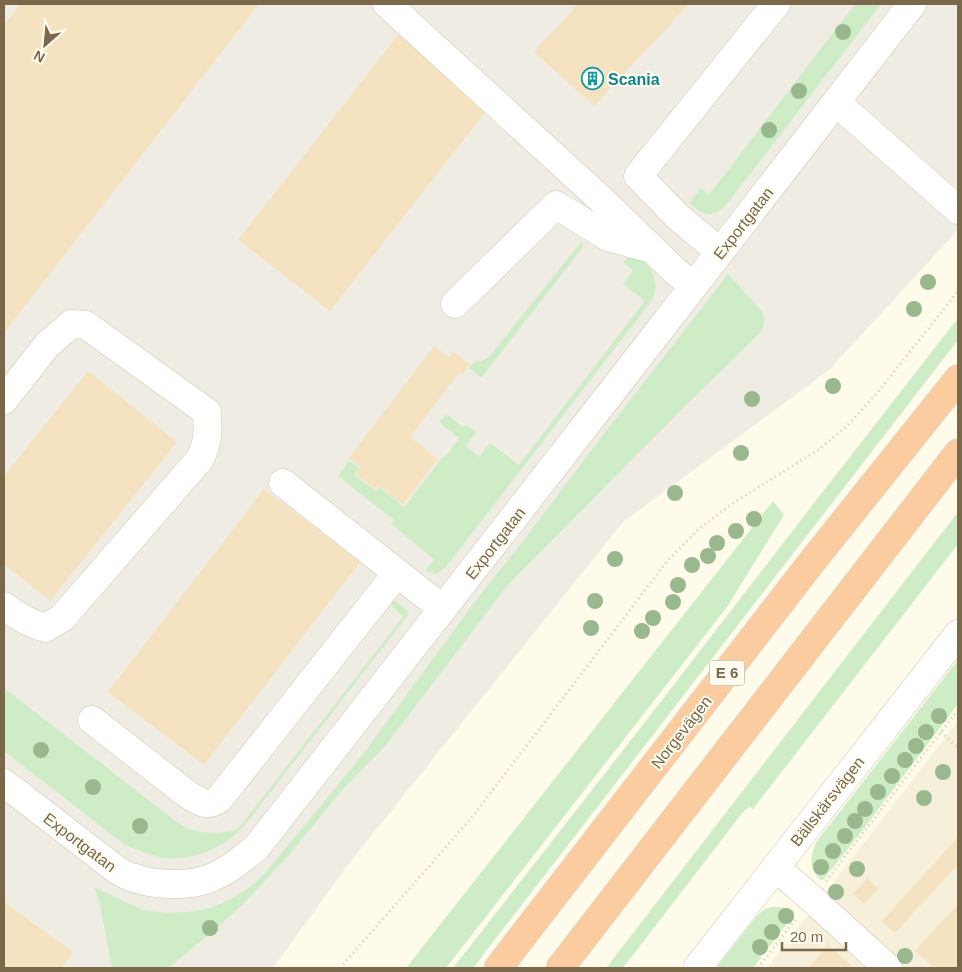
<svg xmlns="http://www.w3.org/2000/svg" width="962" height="972" font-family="Helvetica,sans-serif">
<rect width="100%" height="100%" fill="#fefbeb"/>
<!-- residential -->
<path fill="#f6efd9" d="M958 721V968H767Z"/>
<!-- industrial -->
<path fill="#efece3" d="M4 4H958V230L829 370 623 522 347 866 273 968H4Z"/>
<!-- green -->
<path fill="#ceedc7" d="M855 4H881L729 201C714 218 707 218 689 203L701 188 709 195Z
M582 241 583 247 481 378 469 368 474 362 482 361 489 357Z
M632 257C651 258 661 285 652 300L445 568 438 573 434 574 426 571 434 559 391 524 394 520 338 476 349 461 359 468 354 475 376 491 379 487 404 507 442 458 446 456 459 438 440 423V421L446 415 449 416 463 427 466 425 476 432 466 446 479 457 490 443 519 465 645 301 623 284 633 271 623 262 628 258Z
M728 274C735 281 741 288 747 295 759 309 771 314 760 333L681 410 507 586 385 746 342 790 288 856 242 905 206 937 168 968H112L100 904 94 887 143 910 165 913 188 912 211 908 229 900 250 887 263 875 310 819 363 754 477 599 527 536 600 439Z
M958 318V340L473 968H453L642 726 814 503Z
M773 501 784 515 727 607 446 968H406Z
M958 512V544L753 809 749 807 743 812 623 968H606Z
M392 601H395L409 612 408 615 262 803C253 815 243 828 231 838 213 852 188 860 166 858 151 856 138 850 125 845L4 751V688L178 823 189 829 202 832 215 833 234 831 242 824 403 617 389 603Z
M958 660V704L861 832 823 880H821C808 869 810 855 817 841Z
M772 907C780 907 787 907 794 911V914L753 968H716L756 917 763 910Z"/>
<!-- building -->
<path fill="#f5e2c1" d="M20 4H259L4 333V25Z
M578 4H689L594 106 534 52Z
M398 35 490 106 330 311 238 240Z
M434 346 449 357 454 352 470 364 462 375 459 373 410 437 438 459 403 505 378 485 375 489 355 474 361 467 349 458Z
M88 371 177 442 50 601 4 564V476Z
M264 489 360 562 204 765 108 692Z
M958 837V864L895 933 882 921Z
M867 878 878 889 864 904 853 894Z
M4 902 73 952 61 968H4Z
M958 904V965L955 968H935L915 951Z
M828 945 854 968H810L809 967Z"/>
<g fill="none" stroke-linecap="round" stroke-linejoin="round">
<defs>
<path id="minor" d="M387 4 604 202 676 272 694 286
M836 102 958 210
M720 252 678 217 638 176 776 4
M455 304 556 205 608 237 652 249
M4 400 47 345 71 324 86 325 207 412C208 431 209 440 200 459L62 618 45 628C29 623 17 616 4 606
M283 483 443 609
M92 720 187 794C199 801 206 808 219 799L397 573
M4 783 117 870C121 873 126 875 131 877 153 885 186 887 208 879 227 872 242 859 257 847L624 376 912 4
M775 867 812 899 888 968
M697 968 958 634"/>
<path id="highway" d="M498 968 811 563 958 379
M560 968 958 453"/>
</defs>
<!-- minor casing -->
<use href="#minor" stroke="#d2c6af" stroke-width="29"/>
<!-- highway casing -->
<use href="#highway" stroke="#ddd8d0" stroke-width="29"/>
<!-- path -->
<path stroke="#dbc6a3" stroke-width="3" stroke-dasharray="1 4" stroke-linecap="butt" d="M941 732 958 748
M826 881 958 710
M340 968 473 816 668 560 699 529 733 503 818 450 847 426 878 392 958 291
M758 968 797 917"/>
<!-- minor -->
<use href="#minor" stroke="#fff" stroke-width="28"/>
<!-- highway -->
<use href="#highway" stroke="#facc9f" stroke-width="28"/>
</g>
<!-- trees -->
<g fill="#99b88e">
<circle cx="843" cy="32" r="8"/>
<circle cx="799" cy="91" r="8"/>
<circle cx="769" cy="130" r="8"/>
<circle cx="928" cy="282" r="8"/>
<circle cx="914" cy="309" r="8"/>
<circle cx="833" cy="386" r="8"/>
<circle cx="752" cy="399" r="8"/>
<circle cx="741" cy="453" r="8"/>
<circle cx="675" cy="493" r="8"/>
<circle cx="754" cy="519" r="8"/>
<circle cx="736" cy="531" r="8"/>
<circle cx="717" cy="543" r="8"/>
<circle cx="708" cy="556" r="8"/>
<circle cx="615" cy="559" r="8"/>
<circle cx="692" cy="565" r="8"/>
<circle cx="678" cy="585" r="8"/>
<circle cx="595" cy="601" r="8"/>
<circle cx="673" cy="602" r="8"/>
<circle cx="653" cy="618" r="8"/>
<circle cx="591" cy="628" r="8"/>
<circle cx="642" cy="631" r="8"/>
<circle cx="939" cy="716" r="8"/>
<circle cx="926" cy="732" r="8"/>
<circle cx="916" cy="746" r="8"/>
<circle cx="41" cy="750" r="8"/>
<circle cx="905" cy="760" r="8"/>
<circle cx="943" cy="772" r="8"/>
<circle cx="892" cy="776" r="8"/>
<circle cx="93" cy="787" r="8"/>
<circle cx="878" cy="792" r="8"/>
<circle cx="924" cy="798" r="8"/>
<circle cx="865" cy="809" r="8"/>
<circle cx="855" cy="821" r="8"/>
<circle cx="140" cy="826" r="8"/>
<circle cx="845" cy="836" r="8"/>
<circle cx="833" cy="851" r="8"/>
<circle cx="821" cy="867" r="8"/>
<circle cx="857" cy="869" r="8"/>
<circle cx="836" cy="892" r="8"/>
<circle cx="786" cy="916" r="8"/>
<circle cx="210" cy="928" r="8"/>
<circle cx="772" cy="932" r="8"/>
<circle cx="760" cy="947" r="8"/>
<circle cx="905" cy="956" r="8"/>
</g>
<!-- icons -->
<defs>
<symbol id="building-ring" viewBox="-11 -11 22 22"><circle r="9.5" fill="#fffdf2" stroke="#0f9aa8" stroke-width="1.5"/><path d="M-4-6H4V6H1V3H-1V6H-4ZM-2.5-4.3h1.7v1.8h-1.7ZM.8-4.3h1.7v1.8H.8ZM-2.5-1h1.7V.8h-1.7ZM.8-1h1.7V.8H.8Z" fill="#0f9aa8"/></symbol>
</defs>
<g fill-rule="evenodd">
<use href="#building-ring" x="580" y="66" width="25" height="25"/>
</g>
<g text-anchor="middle" stroke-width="4" stroke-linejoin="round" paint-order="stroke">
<!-- shield labels -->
<rect fill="#fffdf2" stroke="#a3957d" stroke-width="1" x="709.5" y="660.5" width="35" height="25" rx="4"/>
<g font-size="15" font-weight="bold" fill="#7b684b">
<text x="727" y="678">E 6</text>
</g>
<!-- culture labels -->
<g font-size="16" font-weight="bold" fill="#0d838f" stroke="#fffdf2" text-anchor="start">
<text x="608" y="85">Scania</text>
</g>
<!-- street labels -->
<g font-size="16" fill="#7b684b" stroke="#fffdf2">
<text transform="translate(743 223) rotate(-52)" y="6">Exportgatan</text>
<text transform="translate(495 543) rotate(-52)" y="6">Exportgatan</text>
<text transform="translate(681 732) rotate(-52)" y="6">Norgevägen</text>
<text transform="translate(827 801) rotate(-52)" y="6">Bällskärsvägen</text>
<text transform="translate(80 842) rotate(37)" y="6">Exportgatan</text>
</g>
</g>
<!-- border -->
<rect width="962" height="972" fill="none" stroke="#7b684b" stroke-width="10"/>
<!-- north arrow -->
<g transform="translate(45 45) rotate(207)" stroke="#fffdf2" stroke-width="4" paint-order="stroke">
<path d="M0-4L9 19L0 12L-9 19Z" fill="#7b684b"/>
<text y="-8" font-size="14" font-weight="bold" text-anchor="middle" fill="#7b684b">N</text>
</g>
<!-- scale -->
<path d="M782 942v8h64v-8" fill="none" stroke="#7b684b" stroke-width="2.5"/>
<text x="790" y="942" font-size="15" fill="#7b684b" stroke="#fffdf2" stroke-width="4" paint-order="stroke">20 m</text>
</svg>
